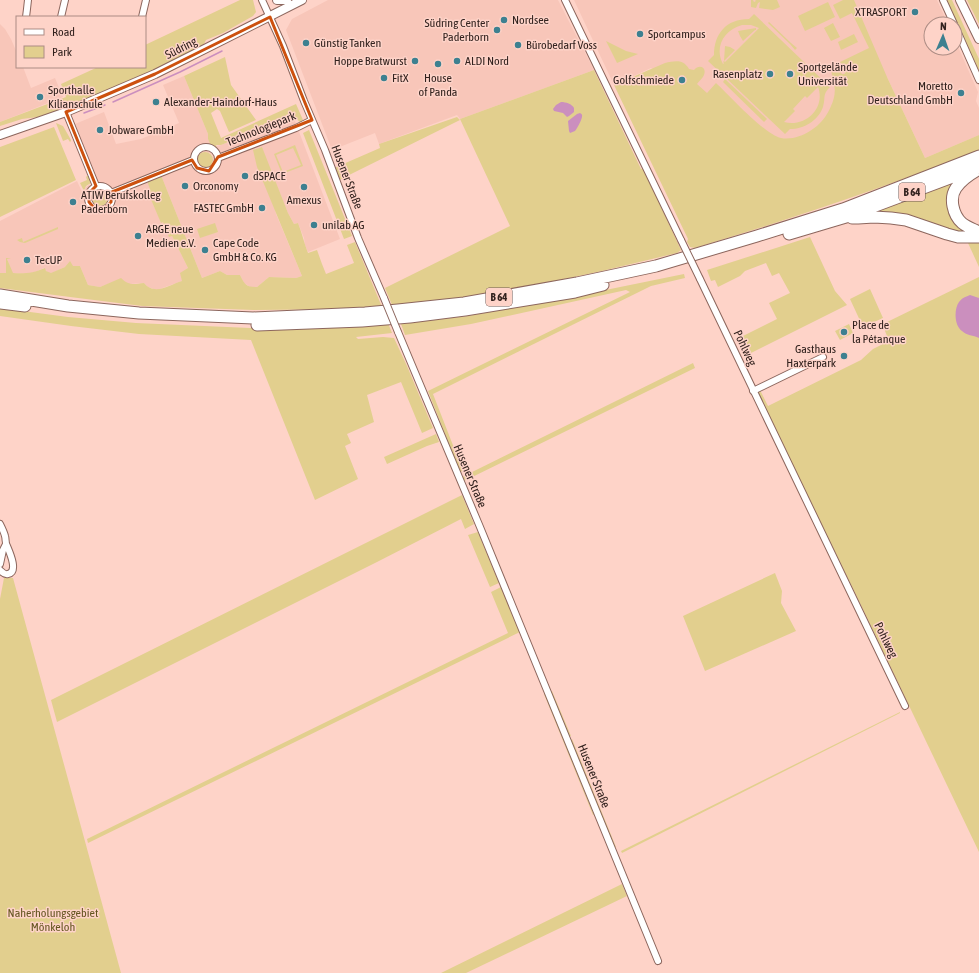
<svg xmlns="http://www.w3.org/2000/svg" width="979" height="973" font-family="'Asap Condensed',sans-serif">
<rect width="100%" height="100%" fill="#fed3c8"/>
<!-- built -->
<path fill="#f8c6b9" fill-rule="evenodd" d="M328 0H558L594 70 460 119 457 115 379 144 375 133 332 150 286 30 292 19Z
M574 0H937L948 24H931V48H955V40L978 92 976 101 979 108V135L925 158 887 77 792 152 651 68 614 85Z
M0 24 5 29 11 39 17 53V67H23L31 88 55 78 63 97 0 122Z
M184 76 208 134V139L213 147 221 145 293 116 340 239 308 252 305 245 304 238 298 223 294 224 288 213 261 147 276 214 302 276 296 278 269 277 257 287H250L244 283 240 275H227L220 271 202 278 161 175 150 189 149 195 161 222H163L172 236 188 268 182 281 157 290 148 287 144 283 130 284 125 283 121 279 100 287 88 285 80 266 65 267 50 274 46 271 44 268 35 272 28 274 11 273H12L7 259 6 273H0V221L77 181 83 194 86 187 89 185 98 181 95 177 75 124 104 112 116 144 141 139 179 123 163 85ZM203 152 210 153 212 155 214 159 213 162 201 166 199 164 197 160 198 157 199 155ZM98 190 105 191 108 195V200L105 204 103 205H98L95 204 92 200V198L94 193Z"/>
<!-- green -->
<path fill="#e2cf8e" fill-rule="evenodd" d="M240 0H253L256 12 253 16 223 33 206 40 203 46 154 70 67 107 38 117 22 119 0 126V122L66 97 61 84 98 67H145V45Z
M751 0H753L754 2 756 1 755 0H777L780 7 773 10 759 8 760 2 758 3 756 8 751 7Z
M843 0H854L887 77 925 158 979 135V150C886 187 791 219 695 248L690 247 687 242 688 239 614 85 665 63C675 61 683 59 689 69L694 70C699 64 707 67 704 75 703 78 699 81 697 84L707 93 716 83C730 96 764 134 781 138 791 140 802 136 810 131 820 125 827 116 831 106 834 100 836 91 834 85 833 78 830 74 833 67H836L842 74H845L840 62 869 48 852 13 840 19 833 5Z
M947 0H952L979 59V71Z
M967 0H979V24Z
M828 2 835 17 805 31 798 16Z
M754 14 830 87C822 95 826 97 823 107 818 121 804 129 790 129L785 134 708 61 714 55C714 34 726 19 749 19ZM742 25H751L759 28 725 62 724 61 735 50 730 47 725 46 724 61 723 62 724 63 723 64C714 47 724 30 742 25ZM818 87C826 108 805 128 784 122L795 111 793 109 805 96 807 98Z
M769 22 791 43 797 48 795 50 790 44 768 23Z
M833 23 840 37 831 41 824 28Z
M756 28V30H755L743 41 740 36 738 31Z
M854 34 858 42 841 50 838 42Z
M606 41 626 51 638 54 617 63Z
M225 57 231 85 256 120 229 132 220 111 217 109 211 113 221 138 296 104 303 120 300 122 295 118 283 122 282 120 221 145H216L218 151 213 147 211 146 208 139V134L184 76Z
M594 70 641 169 643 168 681 250 677 253 602 271 527 287 467 297 392 305 385 288 510 226 460 119Z
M725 79 767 119 764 122 723 82Z
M457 117 460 120 339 180 334 168 380 148 379 144Z
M56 123 63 126 71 140V141L70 142 68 139 63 141Z
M54 127 76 180 0 217V147Z
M309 130 352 236 344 239 303 133Z
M295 145 303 166 282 174 274 154ZM293 148 301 165 283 172 276 155Z
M262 147 288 213 294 224 298 223C302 233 304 243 308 253L317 250 322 264 326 274 354 263 347 245 355 242 382 307 361 309 254 310 142 306 70 297 0 288V273H6V258H11L7 259 13 273C25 274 33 273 45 268L46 271 51 273 65 267 70 261 73 266H80L88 285 100 287 121 278C129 286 134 284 144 283 155 296 169 285 182 281L180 273 188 268 172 236 169 237 163 222 161 223 149 195 150 189 147 181 161 175 202 278 220 271 227 275H240C245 285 246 287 257 287L269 277 296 278 302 276 257 167 253 150Z
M197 160a8 8 0 1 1 16 0a8 8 0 1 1-16 0Z
M87 176H88L91 183 86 186 84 191 80 183 87 180 86 177Z
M963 176 951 206 977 235 859 214Z
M92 198a8 8 0 1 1 16 0a8 8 0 1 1-16 0Z
M215 223 218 232 200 238 197 229Z
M58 227V229L25 243 20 242 17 240 22 238 23 242Z
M810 237 835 291 847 305 747 355 739 338 777 319 769 303 790 293 779 273 772 276 766 263 745 271 740 276 718 287 715 280 711 281 707 270Z
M968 243H979V267Z
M684 274 685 278 651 286 433 394 463 471 460 472 428 391 630 292 626 290 471 324 405 335 401 324 468 316 576 296Z
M979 277V852L858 599 758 395 760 390 768 406 861 360 873 349 889 341 885 331V323Z
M870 289 883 318 863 327 850 299Z
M0 308 68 317 136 323 250 328 361 325 388 323 392 333 356 337 358 339 383 337 394 338 407 366 433 428 422 433 401 382 367 395 374 422 347 434 351 443 345 446 358 479 315 500 251 340 139 334 71 326 0 316Z
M849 324 853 333 840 340 835 331Z
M693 363 695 368 464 481 462 477Z
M436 434 439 442 427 446 387 464 384 457Z
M462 495 474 524 465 529 461 519 377 562 57 722 51 700Z
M478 532 499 583 490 587 468 535Z
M775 573 782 591 781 603 796 631 705 671 683 616Z
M4 578H13L121 973H0V599Z
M501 587 520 632 88 843 87 839 508 633 491 592Z
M552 691 571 736H569L550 692Z
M544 694H545L594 815H593Z
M900 712V713L622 853 621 851Z
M572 739 616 847H615L571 740Z
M622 884 627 896 466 973H441Z"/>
<!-- water -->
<path fill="#cb8fbe" d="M561 102C566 102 572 104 574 108V112L569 116 567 117 563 113 554 111 553 109 556 105Z
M580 113C581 114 582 114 582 115 583 118 577 129 575 131L570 133 569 131 568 121 577 114Z
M970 295 979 298V338C973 335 967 336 962 331 954 325 954 309 959 302 962 298 965 297 970 295Z"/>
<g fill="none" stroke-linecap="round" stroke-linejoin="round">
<!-- stream -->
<path stroke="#cb8fbe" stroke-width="1.5" d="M113 102 180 72 222 51
M84 113 105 105"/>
<defs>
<path id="street" d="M262 0 283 46 304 101 325 150 358 238 384 298
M565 0 681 240
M943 0 954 24
M26 17 27 9 28 0
M61 17 65 0
M142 17 146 0
M955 26 979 80
M66 112 96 186
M194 159a12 12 0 1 1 24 0a12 12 0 1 1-24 0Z
M218 158 296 128 312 120
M88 198a12 12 0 1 1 24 0a12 12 0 1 1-24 0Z
M111 193 193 160
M700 279 905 706
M398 332 480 527 658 961
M753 391 823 357
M0 524C2 528 4 532 5 536 6 539 5 543 7 546 9 551 19 572 8 574 4 575 2 572 0 570
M0 564 3 550 6 544"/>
<path id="secondary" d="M277 0H287
M960 0 979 39
M0 135 66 112 155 74 302 0"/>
<path id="highway" d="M976 171C969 175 961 181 956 188 949 198 953 215 962 223 967 227 973 229 979 232
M852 218H858L874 217 891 218 906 220 947 234 958 237H979
M789 234 846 217 979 167
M0 295 68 306 139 313 253 318 365 313 398 310 464 303 577 283 656 266 757 236 843 209 979 156
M0 303 25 306
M257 325 362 321 410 317 465 310 575 292 603 285"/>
</defs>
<!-- street casing -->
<use href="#street" stroke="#8c665d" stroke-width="8"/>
<!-- secondary casing -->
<use href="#secondary" stroke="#8c665d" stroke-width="10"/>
<!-- highway casing -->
<use href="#highway" stroke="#8c665d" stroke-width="13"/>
<!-- street -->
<use href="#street" stroke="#fff" stroke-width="6"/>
<!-- secondary -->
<use href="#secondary" stroke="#fff" stroke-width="8"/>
<!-- highway -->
<use href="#highway" stroke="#fff" stroke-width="11"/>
<defs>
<path id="street-bridge" d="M681 240 700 279
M384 298 398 332"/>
</defs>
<!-- street-bridge casing -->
<use href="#street-bridge" stroke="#8c665d" stroke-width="8" stroke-linecap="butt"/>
<!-- street-bridge -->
<use href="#street-bridge" stroke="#fff" stroke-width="6"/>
</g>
<!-- marked area -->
<path fill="none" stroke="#cd510f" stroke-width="3" stroke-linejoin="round" d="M270 17 312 120 218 157 209 171 197 168 192 160 112 192 111 202 104 209H95L89 202V193L96 186 66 112 155 74Z"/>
<!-- markers -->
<g fill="#3d8090" stroke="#fed3c8" stroke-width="1.5">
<circle cx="915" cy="12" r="4"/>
<circle cx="504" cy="20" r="4"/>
<circle cx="497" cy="30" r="4"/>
<circle cx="640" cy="34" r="4"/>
<circle cx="306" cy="43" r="4"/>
<circle cx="518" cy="45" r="4"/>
<circle cx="415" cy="61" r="4"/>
<circle cx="457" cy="61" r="4"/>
<circle cx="438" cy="64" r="4"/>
<circle cx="770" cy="74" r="4"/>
<circle cx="790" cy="74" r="4"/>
<circle cx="384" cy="78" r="4"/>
<circle cx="682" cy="80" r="4"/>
<circle cx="961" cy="93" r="4"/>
<circle cx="40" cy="97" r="4"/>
<circle cx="156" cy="102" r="4"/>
<circle cx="100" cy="130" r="4"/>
<circle cx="245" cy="176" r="4"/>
<circle cx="185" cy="186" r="4"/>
<circle cx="304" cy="187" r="4"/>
<circle cx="73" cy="202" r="4"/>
<circle cx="262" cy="208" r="4"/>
<circle cx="314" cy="225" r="4"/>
<circle cx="138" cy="236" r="4"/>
<circle cx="205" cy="250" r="4"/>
<circle cx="27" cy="260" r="4"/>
<circle cx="844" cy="332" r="4"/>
<circle cx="844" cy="356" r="4"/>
</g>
<g text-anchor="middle" stroke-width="3" stroke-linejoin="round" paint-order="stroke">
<!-- shield labels -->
<g fill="#fed3c8" stroke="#6f5751" stroke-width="1">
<rect x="899" y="183" width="26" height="18" rx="3"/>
<rect x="486" y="288" width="26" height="18" rx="3"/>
</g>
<g font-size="11" font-weight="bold" fill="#32221e">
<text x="912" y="196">B 64</text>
<text x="499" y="301">B 64</text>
</g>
<!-- poi labels -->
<g font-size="12" fill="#32221e" stroke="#fed3c8" text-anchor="start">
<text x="907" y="16" text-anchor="end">XTRASPORT</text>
<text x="512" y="24">Nordsee</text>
<text x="489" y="27" text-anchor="end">Südring Center<tspan x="489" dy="14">Paderborn</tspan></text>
<text x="648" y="38">Sportcampus</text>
<text x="314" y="47">Günstig Tanken</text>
<text x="526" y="49">Bürobedarf Voss</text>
<text x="407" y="65" text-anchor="end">Hoppe Bratwurst</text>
<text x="465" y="65">ALDI Nord</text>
<text x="798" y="71">Sportgelände<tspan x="798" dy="14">Universität</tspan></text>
<text x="762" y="78" text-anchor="end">Rasenplatz</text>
<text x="392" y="82">FitX</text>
<text x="438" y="82" text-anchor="middle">House<tspan x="438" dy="14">of Panda</tspan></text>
<text x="674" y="84" text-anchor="end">Golfschmiede</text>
<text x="953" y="90" text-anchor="end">Moretto<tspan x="953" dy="14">Deutschland GmbH</tspan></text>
<text x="48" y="94">Sporthalle<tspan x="48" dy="14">Kilianschule</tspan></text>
<text x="164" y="106">Alexander-Haindorf-Haus</text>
<text x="108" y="134">Jobware GmbH</text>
<text x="253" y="180">dSPACE</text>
<text x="193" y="190">Orconomy</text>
<text x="81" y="199">ATIW Berufskolleg<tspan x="81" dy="14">Paderborn</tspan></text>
<text x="304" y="204" text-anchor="middle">Amexus</text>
<text x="254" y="212" text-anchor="end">FASTEC GmbH</text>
<text x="322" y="229">unilab AG</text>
<text x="146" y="233">ARGE neue<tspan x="146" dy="14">Medien e.V.</tspan></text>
<text x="213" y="247">Cape Code<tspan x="213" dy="14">GmbH &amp; Co. KG</tspan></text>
<text x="35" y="264">TecUP</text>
<text x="852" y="329">Place de<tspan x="852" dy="14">la Pétanque</tspan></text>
<text x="836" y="353" text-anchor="end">Gasthaus<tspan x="836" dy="14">Haxterpark</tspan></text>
</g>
<!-- street labels -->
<g font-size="12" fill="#32221e" stroke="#fed3c8">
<text transform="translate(181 48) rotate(-27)" y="4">Südring</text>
<text transform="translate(261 129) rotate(-22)" y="4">Technologiepark</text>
<text transform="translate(347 177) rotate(69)" y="4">Husener Straße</text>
<text transform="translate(745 348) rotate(65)" y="4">Pohlweg</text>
<text transform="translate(470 476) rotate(67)" y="4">Husener Straße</text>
<text transform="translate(886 640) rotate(64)" y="4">Pohlweg</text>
<text transform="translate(594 776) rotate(68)" y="4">Husener Straße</text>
</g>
<!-- park labels -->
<g font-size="12" fill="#645520" stroke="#fed3c8">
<text x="53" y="917">Naherholungsgebiet<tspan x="53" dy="14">Mönkeloh</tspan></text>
</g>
</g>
<!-- legend -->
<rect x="16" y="16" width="130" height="52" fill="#fed3c8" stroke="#ac8c84"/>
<rect x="24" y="29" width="20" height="6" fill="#ffffff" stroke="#ac8c84"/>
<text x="52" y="36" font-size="12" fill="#32221e">Road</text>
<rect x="24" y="46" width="20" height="12" fill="#e2cf8e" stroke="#ac8c84"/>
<text x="52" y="56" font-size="12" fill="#32221e">Park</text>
<!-- north arrow -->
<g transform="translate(943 36) rotate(2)"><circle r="19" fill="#fed3c8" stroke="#ac8c84"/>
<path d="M0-3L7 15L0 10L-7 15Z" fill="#3d8090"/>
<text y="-6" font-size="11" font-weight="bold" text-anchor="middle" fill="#32221e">N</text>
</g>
</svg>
